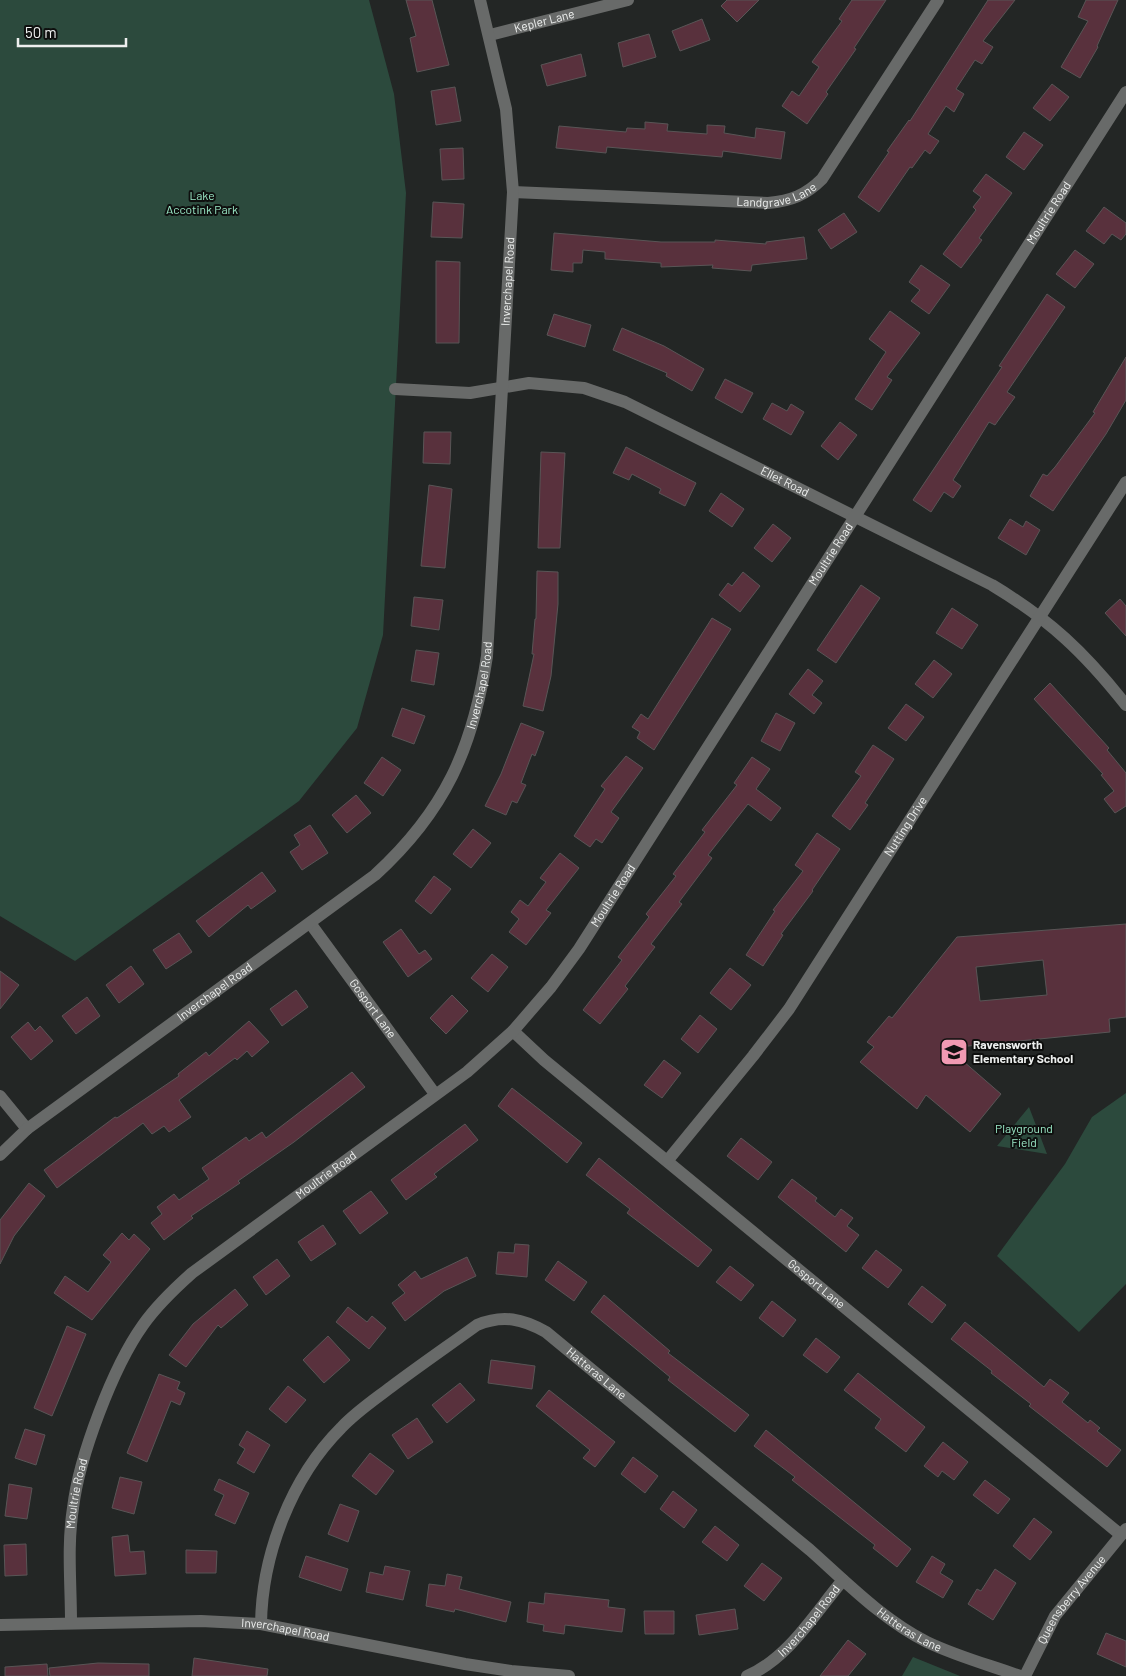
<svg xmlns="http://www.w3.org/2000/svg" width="1126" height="1676" font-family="Barlow,sans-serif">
<rect width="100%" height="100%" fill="#232625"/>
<!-- green -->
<path fill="#2c4a3d" d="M0 0H369L394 94 406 193 383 635 357 728 299 801 75 961 0 916Z
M1126 1093V1284L1079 1332 997 1256 1065 1164 1092 1117Z
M1029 1107 1047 1154 997 1146Z
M913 1657 960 1676H902Z"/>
<!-- building -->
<path fill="#59313d" stroke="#595556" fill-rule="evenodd" d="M406 0H432L449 65 417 72 410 38 416 36Z
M727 0H759L737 22 721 6Z
M852 0H886L854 48 856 49 826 92 828 94 807 124 782 106 792 91 799 96 819 67 812 62 842 21 839 19Z
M988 0H1015L983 41 993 47 982 64 975 60 956 89 964 94 954 112 946 106 928 134 939 141 930 154 925 150 912 168 910 167 879 212 858 197 889 152 887 151 909 120 910 121Z
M1086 0H1118L1097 46 1098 47 1080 78 1061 67 1088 21 1078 17Z
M702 19 710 40 680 51 672 31Z
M649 34 656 57 623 67 618 43Z
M581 54 586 76 547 86 541 65Z
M1052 84 1069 97 1050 121 1033 108Z
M455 87 461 121 436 125 431 91Z
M645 122 668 124 667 131 707 134V125L725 126 724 133 755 138 756 128 785 132 781 159 723 151 722 157 607 147 606 153 556 148 559 126 626 132 627 128 645 129Z
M1024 132 1043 145 1024 170 1006 157Z
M463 148 464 179 442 180 440 149Z
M986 174 1012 193 979 238 982 240 961 268 943 254 976 210 973 207 981 197 973 191Z
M433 202 464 204 462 238 431 237Z
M1104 207 1126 223V234L1121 240 1112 234 1104 244 1086 231Z
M844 213 857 232 831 249 818 230Z
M554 233 661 242H715V240L766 244V242L804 237 807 259 752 265 751 271 712 268 713 265 661 267V263L605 259V252L583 250 582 263H573V272L551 270Z
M1075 250 1094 264 1075 288 1056 274Z
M436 261 460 262 459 343H436Z
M921 265 950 285 929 314 911 301 920 290 909 282Z
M1047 294 1065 307 1007 392 1015 397 995 425 989 422 953 480 961 486 953 498 944 492 931 512 913 500 1002 367 999 366Z
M890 311 920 333 887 377 892 380 872 410 855 399 886 352 869 339Z
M554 314 591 325 585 347 547 335Z
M622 328 664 346 704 369 692 391 666 376 667 373 613 350Z
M1126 357V400L1106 434 1053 511 1030 496 1043 474 1047 476 1055 467 1095 413 1093 412Z
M725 379 753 393 742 413 715 398Z
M772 403 787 411 791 404 804 412 791 435 763 419Z
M840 422 857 435 838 460 821 446Z
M424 432H451L450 464 423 463Z
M626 447 696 483 685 506 659 493 661 489 632 474 629 480 613 473Z
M541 452 565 453 560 548H538Z
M429 485 452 489 445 568 421 566Z
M721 493 744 509 732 527 709 511Z
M1010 519 1023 527 1026 521 1040 530 1026 555 998 538Z
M773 524 791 538 772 562 754 548Z
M537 571 558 572V604L551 676 543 711 523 706 534 654H532L535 619H536Z
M743 572 760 586 740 612 719 595 728 583 732 586Z
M861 585 880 598 836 663 817 650Z
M414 597 443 600 439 630 411 626Z
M1120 599 1126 606V636L1105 613Z
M952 608 978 625 962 649 936 633Z
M712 618 731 629 654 750 637 738 640 732 632 727 641 714 648 719Z
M416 650 439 653 434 685 411 681Z
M934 660 952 674 933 698 915 684Z
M808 669 823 681 812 695 822 703 814 714 789 694Z
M1050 683 1109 748 1107 750 1126 773V806L1115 813 1104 799 1114 791 1101 775 1103 774 1034 699Z
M906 704 924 717 906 741 888 728Z
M402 708 425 716 414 744 392 736Z
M776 713 795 723 780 751 761 741Z
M521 723 544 732 535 756 532 754 521 783 526 785 517 803 512 801 506 815 485 806 501 774Z
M873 745 894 759 865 803 868 805 850 830 832 816 861 776 855 772Z
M626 756 643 768 611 812 619 818 602 843 596 839 590 847 574 836 605 789 601 786Z
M382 757 401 770 383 796 364 783Z
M752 757 770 769 756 789 781 808 771 821 748 804 708 855 712 858 679 902 682 904 651 944 655 947 625 986 628 989 600 1024 583 1010 622 960 618 957 649 917 646 914 676 876 673 874 705 832 702 830 737 785 734 783Z
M356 795 371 813 347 833 332 815Z
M310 825 328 853 302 870 290 852 300 845 294 835Z
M473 829 491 843 471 868 453 854Z
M817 833 840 849 812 890 813 891 781 934 783 935 763 966 746 955 775 911 773 910 803 871 795 865Z
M560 853 579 868 546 910 551 913 526 945 509 932 519 919 511 912 520 900 528 906 546 882 540 878Z
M262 872 276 891 251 909 248 905 209 937 196 921Z
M434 876 451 889 431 914 415 901Z
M1126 924V1017L1109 1019 1110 1032 948 1048 1001 1094 970 1132 926 1095 917 1109 860 1062 874 1047 867 1042 889 1016 892 1018 957 937ZM1043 960 1047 995 980 1001 976 967Z
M401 929 419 954 425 950 432 959 408 977 383 942Z
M179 933 192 952 166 969 153 950Z
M492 954 508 967 488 992 471 978Z
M131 966 144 984 119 1003 106 985Z
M730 968 751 985 731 1010 710 993Z
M0 971 19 985 0 1009Z
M296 990 308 1007 282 1026 270 1009Z
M452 995 468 1011 446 1034 430 1018Z
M87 997 100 1016 76 1034 62 1016Z
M700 1015 717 1029 698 1053 681 1039Z
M249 1021 269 1042 252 1057 247 1051 237 1060 235 1058 179 1100 191 1117 169 1132 164 1126 152 1134 143 1123 57 1188 44 1170 115 1117 117 1118 179 1076 178 1074 206 1052 209 1056Z
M28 1022 35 1031 40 1026 53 1041 31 1060 11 1037Z
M664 1060 681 1073 662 1098 644 1085Z
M352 1072 365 1087 294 1142 238 1181 240 1183 191 1216 193 1218 164 1240 151 1223 162 1214 157 1207 174 1194 179 1200 209 1179 202 1168 246 1137 249 1141 262 1132 266 1138Z
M512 1088 582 1143 567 1163 498 1106Z
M465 1124 478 1140 434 1174 437 1177 406 1200 391 1180Z
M741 1138 772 1162 758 1180 727 1156Z
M599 1158 712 1250 698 1267 627 1213 630 1209 586 1175Z
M792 1179 817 1198 815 1201 835 1217 841 1209 853 1218 847 1226 859 1235 846 1252 778 1197Z
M29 1183 45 1196 14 1236 0 1264V1220Z
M371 1191 388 1213 360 1234 343 1211Z
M323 1225 336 1244 311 1261 298 1242Z
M122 1233 129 1240 134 1234 150 1249 92 1320 54 1293 65 1276 88 1292 111 1262 103 1255Z
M515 1244 529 1245 527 1277 496 1274 498 1252 514 1253Z
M876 1250 902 1270 888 1288 862 1268Z
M467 1257 476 1276 444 1291 405 1321 392 1303 405 1293 398 1285 415 1271 421 1279Z
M277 1259 290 1276 266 1295 253 1277Z
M558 1261 587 1282 574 1301 545 1280Z
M730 1266 754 1285 741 1301 716 1282Z
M922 1286 946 1305 932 1323 908 1304Z
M235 1289 248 1305 221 1328 218 1325 186 1367 169 1355 193 1324Z
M604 1295 670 1351 668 1353 749 1415 735 1432 668 1380 670 1377 591 1312Z
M772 1301 796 1320 783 1337 759 1318Z
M348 1307 367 1322 372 1316 386 1328 369 1349 336 1322Z
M965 1322 1044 1387 1050 1379 1069 1393 1062 1402 1088 1423 1090 1420 1100 1428 1097 1431 1121 1450 1107 1467 1029 1406 1031 1404 991 1373 992 1371 951 1339Z
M67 1326 86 1334 52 1416 34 1408Z
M328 1336 350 1360 324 1383 303 1360Z
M816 1338 840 1357 827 1373 803 1355Z
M491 1360 535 1366 532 1389 488 1383Z
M858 1373 925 1427 906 1452 875 1428 881 1419 844 1390Z
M159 1374 180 1382 177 1389 185 1393 180 1405 171 1401 147 1462 127 1453Z
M460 1383 475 1400 447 1423 432 1405Z
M288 1386 306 1400 286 1423 269 1409Z
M549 1390 615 1442 595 1467 583 1458 590 1450 536 1406Z
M417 1418 433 1442 408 1459 392 1435Z
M25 1429 45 1435 36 1465 15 1458Z
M766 1430 911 1549 897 1567 873 1548 875 1545 792 1480 795 1477 754 1446Z
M247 1431 270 1445 254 1473 237 1463 245 1449 239 1445Z
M943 1442 968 1462 954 1480 942 1471 938 1477 924 1466Z
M370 1453 394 1471 376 1495 352 1476Z
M633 1457 658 1476 645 1493 621 1474Z
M120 1477 142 1482 134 1514 112 1508Z
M219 1479 249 1493 235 1524 215 1515 224 1495 214 1490Z
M985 1480 1010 1499 998 1514 973 1495Z
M9 1484 32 1488 27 1519 5 1516Z
M673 1491 697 1510 684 1528 660 1509Z
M340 1504 359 1511 348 1542 328 1534Z
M1034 1518 1052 1532 1030 1560 1013 1546Z
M715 1526 739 1545 727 1561 702 1542Z
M128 1535 130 1552 144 1551 146 1574 115 1576 112 1537Z
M26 1544 27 1575 5 1576 4 1545Z
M186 1550 217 1551 216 1573H186Z
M306 1556 348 1569 341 1591 299 1577Z
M932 1556 945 1564 940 1573 953 1581 943 1598 916 1582Z
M762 1563 782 1578 764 1601 744 1586Z
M385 1566 410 1571 403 1600 366 1592 370 1572 383 1575Z
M995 1569 1016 1583 993 1620 968 1604 977 1589 981 1591Z
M447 1574 462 1577 459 1589 511 1602 506 1622 455 1609 454 1612 426 1606 429 1584 445 1586Z
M545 1593 609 1600 608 1607 625 1609 622 1632 565 1625 564 1634 543 1631 544 1625 527 1622 529 1602 544 1604Z
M735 1609 738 1629 699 1635 696 1615Z
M644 1611H674V1634H645Z
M1106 1633 1126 1641V1667L1097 1654Z
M848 1640 866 1654 848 1676H820Z
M194 1658 268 1669 267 1676H192Z
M98 1663 149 1664V1676H50L49 1668Z
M47 1664 48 1676H5V1667Z"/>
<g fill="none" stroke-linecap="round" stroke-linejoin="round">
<!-- minor -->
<g stroke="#686a69" stroke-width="12">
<path id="s1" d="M490 35 628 0"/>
<path id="s2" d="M513 192 768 203C791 201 806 195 822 179L938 0"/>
<path id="s3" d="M395 389 470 393 529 383 584 388 625 402 992 585C1050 620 1084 652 1126 705"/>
<path id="s4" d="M310 923 435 1094"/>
<path id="s5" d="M513 1031 544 1060 1121 1535"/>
<path d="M0 1096 27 1129"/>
<path id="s6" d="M0 1155 27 1129 375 875C445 811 473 748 487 656L513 192 506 109 480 0"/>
<path id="s7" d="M668 1160 753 1056 789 1009 1126 482"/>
<path id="s8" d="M71 1622C71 1584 67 1546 73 1508 79 1457 113 1367 143 1325 157 1305 174 1289 192 1273L467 1072 513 1031 551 987 579 949 1126 92"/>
<path id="s9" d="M261 1624C262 1555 291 1478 341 1428 356 1412 374 1400 391 1387 419 1366 448 1346 477 1325 503 1314 523 1319 546 1332L810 1550C846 1582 883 1620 927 1642 956 1656 989 1665 1020 1676"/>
<path id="s10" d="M0 1625 201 1621 261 1624 465 1664 511 1671 569 1676"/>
<path id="s11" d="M747 1676C788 1659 815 1613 843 1580"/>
<path id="s12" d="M1025 1676 1055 1616 1126 1529"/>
</g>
</g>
<!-- icons -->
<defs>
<symbol id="school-square" viewBox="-11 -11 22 22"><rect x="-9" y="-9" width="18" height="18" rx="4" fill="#f19ab3" stroke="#0e0f0e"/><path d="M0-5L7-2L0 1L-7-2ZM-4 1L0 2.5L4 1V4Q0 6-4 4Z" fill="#111"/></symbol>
</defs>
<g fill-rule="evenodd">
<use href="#school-square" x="938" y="1036" width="32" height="32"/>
</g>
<g text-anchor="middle" stroke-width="4" stroke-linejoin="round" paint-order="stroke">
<!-- street labels -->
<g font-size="12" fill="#edefee" stroke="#0e0f0e">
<text dy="4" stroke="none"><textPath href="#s1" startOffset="56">Kepler Lane</textPath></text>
<text dy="4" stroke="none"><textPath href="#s2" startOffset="265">Landgrave Lane</textPath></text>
<text dy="4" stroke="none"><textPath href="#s8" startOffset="1764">Moultrie Road</textPath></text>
<text dy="4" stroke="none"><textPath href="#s6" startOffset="1095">Inverchapel Road</textPath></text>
<text dy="4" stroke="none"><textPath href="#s3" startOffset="412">Ellet Road</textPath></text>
<text dy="4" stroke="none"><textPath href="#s8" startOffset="1359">Moultrie Road</textPath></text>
<text dy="4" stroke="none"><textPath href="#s6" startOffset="690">Inverchapel Road</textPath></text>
<text dy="4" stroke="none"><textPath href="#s7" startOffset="410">Nutting Drive</textPath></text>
<text dy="4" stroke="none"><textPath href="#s8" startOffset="954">Moultrie Road</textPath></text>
<text dy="4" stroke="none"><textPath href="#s6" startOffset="270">Inverchapel Road</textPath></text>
<text dy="4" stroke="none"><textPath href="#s4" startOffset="106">Gosport Lane</textPath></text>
<text dy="4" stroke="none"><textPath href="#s8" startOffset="549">Moultrie Road</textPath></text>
<text dy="4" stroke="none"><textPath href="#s5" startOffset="395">Gosport Lane</textPath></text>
<text dy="4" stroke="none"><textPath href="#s9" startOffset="525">Hatteras Lane</textPath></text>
<text dy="4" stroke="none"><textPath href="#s8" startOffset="129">Moultrie Road</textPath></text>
<text dy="4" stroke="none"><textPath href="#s12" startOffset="90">Queensberry Avenue</textPath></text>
<text dy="4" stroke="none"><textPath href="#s11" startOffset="84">Inverchapel Road</textPath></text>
<text dy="4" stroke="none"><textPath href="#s9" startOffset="930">Hatteras Lane</textPath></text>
<text dy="4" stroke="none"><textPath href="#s10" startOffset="286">Inverchapel Road</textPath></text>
</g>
<!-- park labels -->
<g font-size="12" fill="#9be9c7" stroke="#0e0f0e">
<text x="202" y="200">Lake<tspan x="202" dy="14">Accotink Park</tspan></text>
<text x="1024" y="1133">Playground<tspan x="1024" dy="14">Field</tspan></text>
</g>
<!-- poi labels -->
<g font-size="12" font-weight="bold" fill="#edefee" stroke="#0e0f0e" text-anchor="start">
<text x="973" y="1049">Ravensworth<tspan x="973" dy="14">Elementary School</tspan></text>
</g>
</g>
<!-- scale -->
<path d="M18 38v8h108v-8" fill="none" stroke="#edefee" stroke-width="2.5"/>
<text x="25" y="38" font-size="15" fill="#edefee" stroke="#0e0f0e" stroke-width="4" paint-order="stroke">50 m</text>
</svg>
